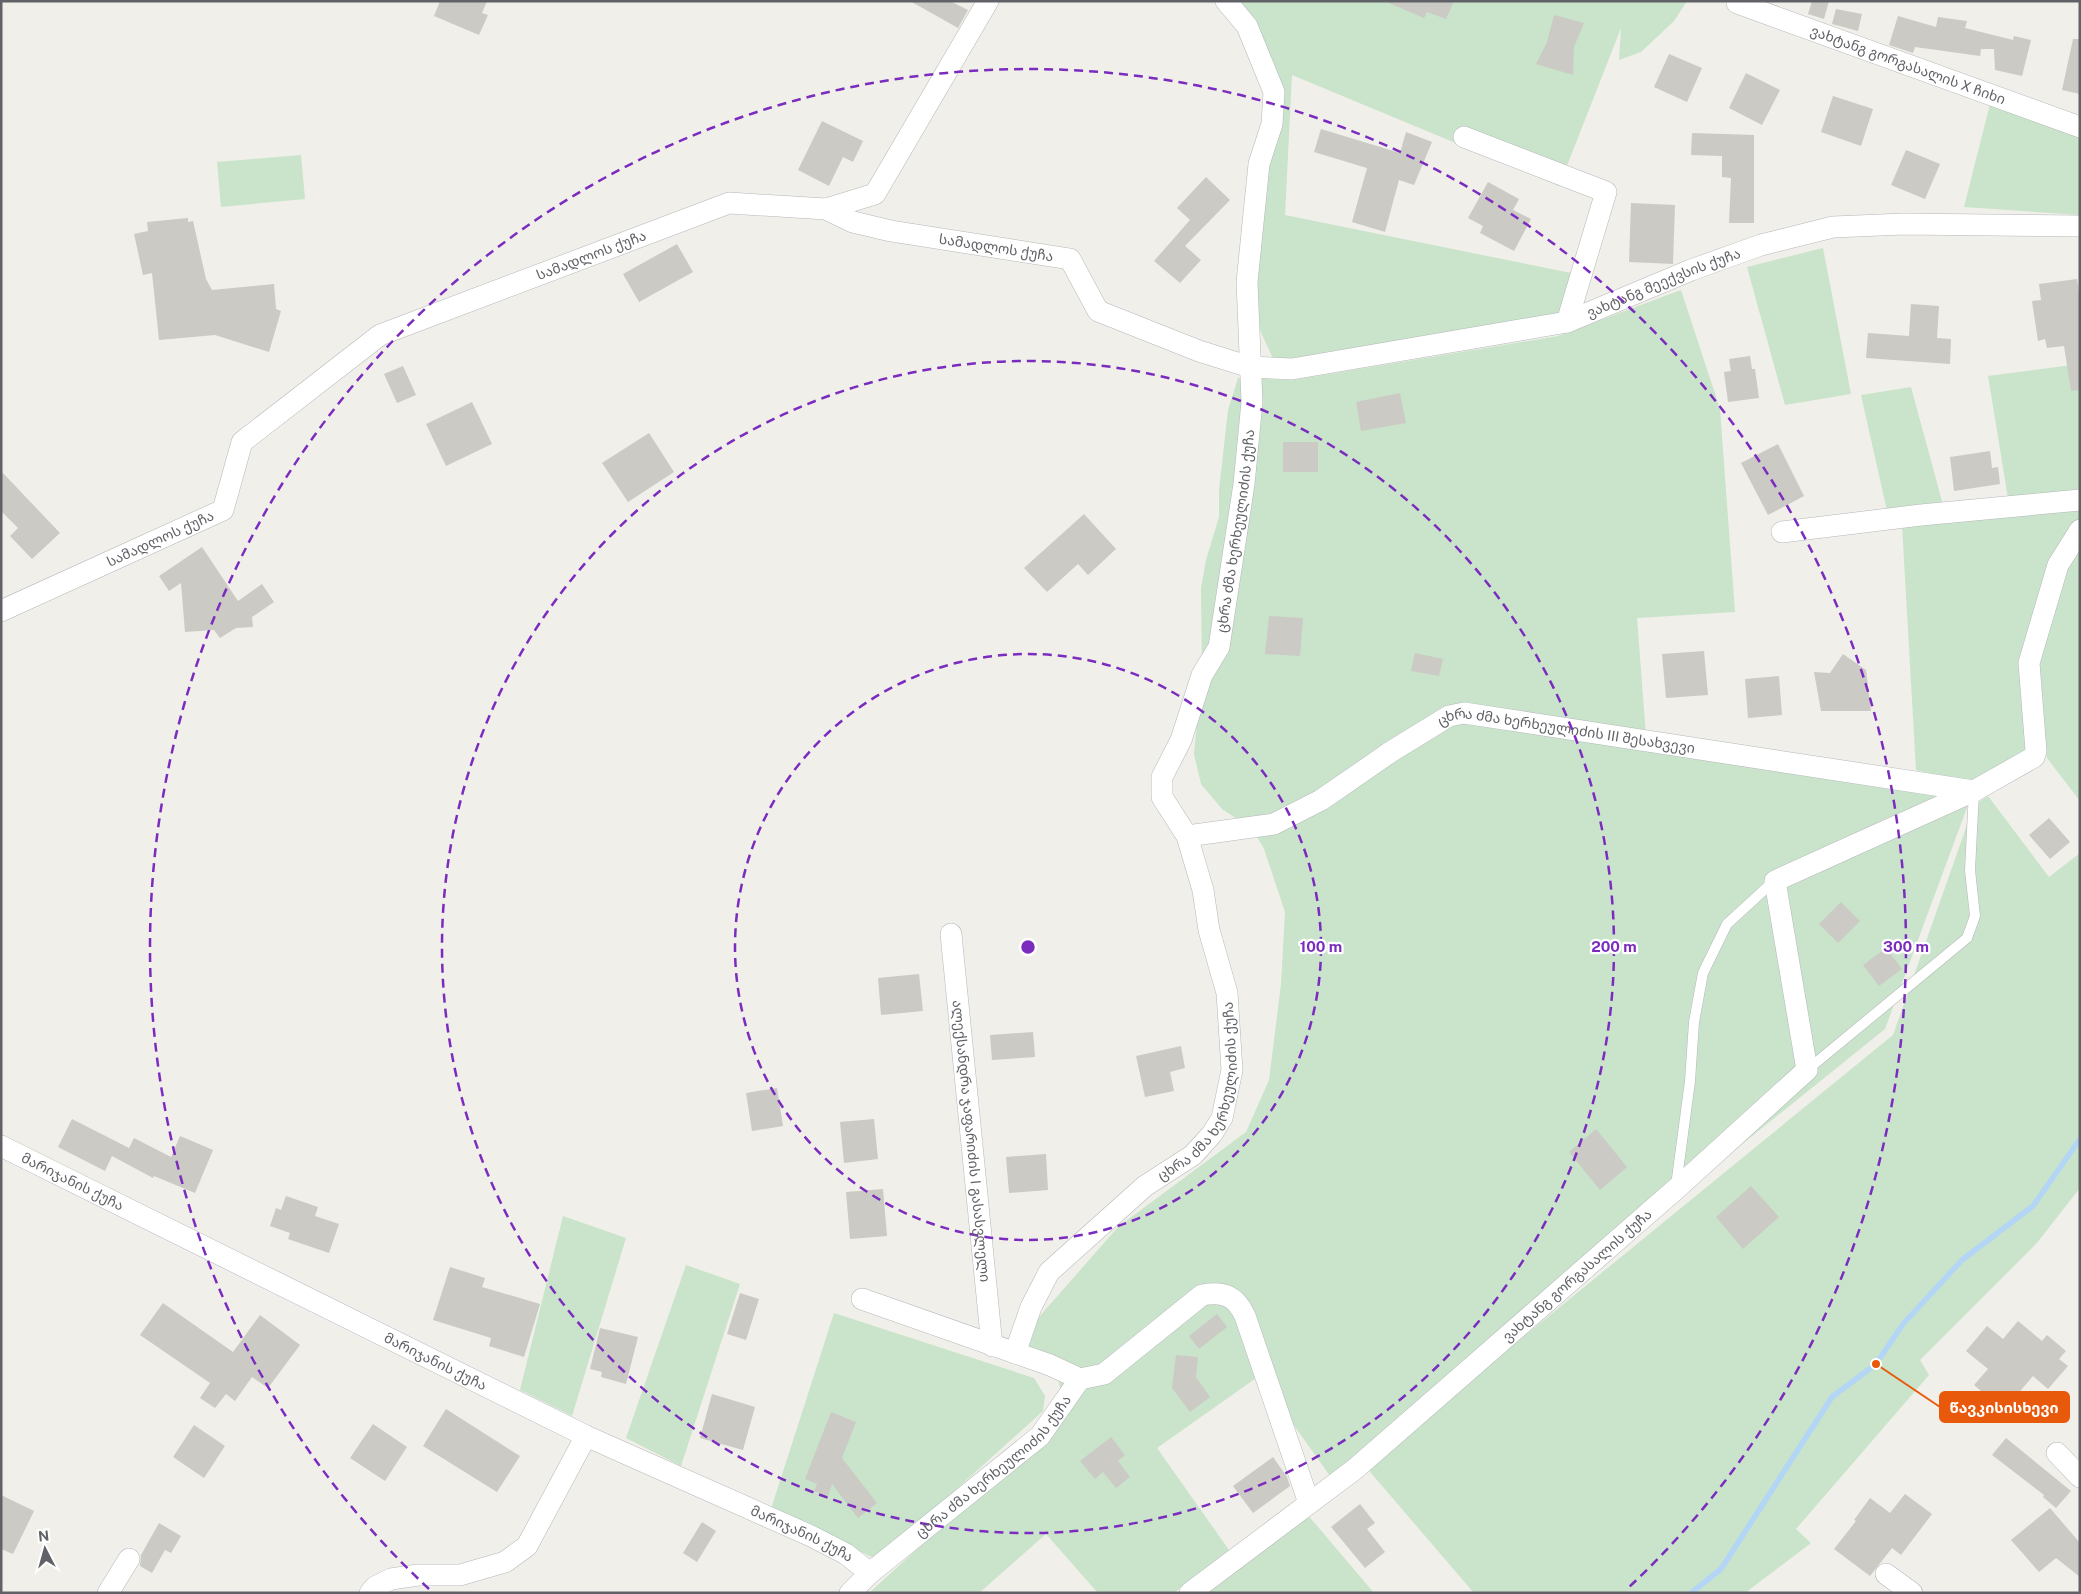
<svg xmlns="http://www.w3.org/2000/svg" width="2081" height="1594" font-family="'Public Sans','Noto Sans Georgian',sans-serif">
<rect width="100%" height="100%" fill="#f0efe9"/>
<!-- green -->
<path fill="#c9e4ca" d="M1234 1H1687L1674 21 1641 52 1619 60 1621 28 1559 186 1292 75 1285 215 1576 274 1563 316 1274 361 1255 319 1266 168 1280 120Z
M1991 100 2080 132V215L1964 207Z
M301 155 305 199 221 207 217 162Z
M1823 248 1851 394 1785 405 1747 267Z
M1681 290 1720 409 1735 612 1637 618 1646 736 1462 708 1273 819 1242 822 1222 809 1201 784 1194 754 1202 675 1201 588 1206 560 1219 517V490L1228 410 1238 378 1293 380 1558 336Z
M2080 364V494L2008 498 1988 376Z
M1911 387 1943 505 1887 511 1861 395Z
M2080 506V519L2054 559 2024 661 2028 752 1973 784 1916 770 1902 525Z
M2080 539V801L2047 758 2036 664 2062 567Z
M1464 720 1972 794 1885 1029 1330 1476 1259 1376 1157 1448 1229 1550 1174 1593H1098L1046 1534 979 1593H869L1047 1431C1061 1409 1065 1395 1055 1370L1010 1350 1118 1227 1246 1132 1269 1080 1281 984 1285 912 1264 849 1256 835 1451 723Z
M1988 796 2049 877 2080 853V1188L2036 1244 1920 1360 1929 1375 1796 1529 1811 1543 1745 1593H1474L1365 1466 1893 1035 1967 825 1980 801Z
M563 1216 626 1238 572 1416 520 1390Z
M686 1265 740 1284 681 1466 626 1438Z
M834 1313 1034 1378 1045 1396 1043 1411 878 1560 771 1509Z
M1307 1514 1374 1593H1202Z"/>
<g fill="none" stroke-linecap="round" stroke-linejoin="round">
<!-- stream -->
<path stroke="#b3d5f6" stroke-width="5.5" d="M1691 1593 1721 1569 1832 1397 1876 1364 1903 1324 1962 1260 2033 1206 2080 1139"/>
</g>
<!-- building -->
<path fill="#cbcac5" d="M440 1H487L482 13 488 15 479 35 434 16Z
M910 1H950L968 10 958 28Z
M1384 1H1454L1446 19 1427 12 1424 18Z
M1812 1H1829L1824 19 1808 14Z
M1836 9 1862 14 1858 31 1832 24Z
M1554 15 1584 23 1574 47 1573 75 1536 64 1547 42Z
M1898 16 1936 27 1938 17 1967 21 1965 28 2013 40 2014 36 2031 40 2022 76 1995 70 1994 49H1981L1980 56 1915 47 1913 53 1889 45Z
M2073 39H2080V94L2062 90Z
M1669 54 1702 68 1687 102 1654 87Z
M1746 73 1780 90 1762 125 1729 108Z
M1833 96 1873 109 1861 146 1821 132Z
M822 121 863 141 853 162 843 157 829 186 798 170Z
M1321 129 1400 153 1406 132 1432 142 1414 185 1399 180 1385 232 1352 222 1367 168 1314 152Z
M1692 133 1754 135V223H1729L1731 178 1722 177V156L1691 155Z
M1906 150 1940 164 1925 199 1891 185Z
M1206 177 1230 200 1185 246 1201 260 1180 283 1154 261 1190 220 1177 208Z
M1488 182 1519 199 1513 210 1531 219 1514 251 1480 233 1483 226 1468 218Z
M1631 203 1675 205 1673 264 1629 262Z
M188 218V222L193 221 206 279 212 290 274 284 276 309 281 311 269 352 215 335 159 340 152 273 143 275 134 234 148 231 147 222Z
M677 244 693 272 639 302 623 274Z
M2077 279 2080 299V390L2071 391 2064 346 2047 348 2045 339 2038 341 2032 301 2041 300 2039 284Z
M1911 304 1939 306 1937 338 1951 339 1950 364 1866 358 1868 333 1909 336Z
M1750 356 1752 369H1755L1759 398 1728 402 1724 372 1731 371 1729 359Z
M403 366 416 395 397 403 384 374Z
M1400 393 1406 423 1361 431 1356 402Z
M472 402 492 444 446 466 426 424Z
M649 433 674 472 628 502 602 463Z
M1283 442H1318V472H1283Z
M1778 444 1804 496 1768 515 1741 463Z
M1990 451 1992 468 1998 467 2000 484 1954 491 1950 457Z
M1 471 60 533 32 559 10 536 18 528 1 511Z
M1084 514 1116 549 1088 575 1078 564 1047 592 1024 568Z
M202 547 238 601 262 584 274 602 252 617 253 627 236 628 220 638 214 630 185 632 181 583 169 591 159 576Z
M1269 616 1303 618 1300 656 1265 654Z
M1704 651 1708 695 1666 698 1662 654Z
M1415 653 1443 659 1439 676 1411 671Z
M1843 654 1866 670 1871 711H1821L1814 672 1830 673Z
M1779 676 1782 715 1748 718 1745 679Z
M2049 818 2070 842 2050 859 2029 835Z
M1841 902 1860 921 1838 943 1819 924Z
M1886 948 1902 969 1879 986 1863 965Z
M919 974 923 1011 881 1015 878 978Z
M1033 1032 1035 1057 992 1060 990 1035Z
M1181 1046 1185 1068 1170 1072 1174 1091 1145 1097 1136 1056Z
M777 1088 783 1126 752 1131 746 1093Z
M72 1119 129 1148 134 1138 171 1157 180 1136 213 1150 195 1193 154 1176 153 1178 112 1156 105 1171 58 1147Z
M874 1119 878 1159 844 1163 840 1122Z
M1596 1129 1627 1167 1600 1190 1569 1152Z
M1046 1154 1048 1190 1009 1193 1006 1157Z
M1751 1186 1779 1217 1743 1249 1716 1217Z
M883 1189 887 1236 850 1239 846 1192Z
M286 1196 318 1207 315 1216 339 1224 329 1253 288 1239 290 1233 270 1226 276 1208 281 1210Z
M450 1267 485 1278 482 1287 540 1304 524 1357 489 1346 491 1338 433 1320Z
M740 1293 759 1299 746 1340 727 1334Z
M163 1303 233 1352 260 1315 300 1345 268 1388 252 1377 235 1401 226 1394 215 1408 200 1398 210 1383 140 1335Z
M1217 1314 1227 1327 1199 1349 1189 1336Z
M2018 1321 2042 1341 2047 1335 2066 1351 2059 1359 2068 1366 2048 1389 2033 1376 1998 1417 1976 1399 1982 1392 1974 1385 1988 1369 1966 1351 1987 1326 2003 1339Z
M600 1328 638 1337 626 1384 601 1377 602 1372 590 1369Z
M1176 1355 1198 1357 1196 1377 1210 1397 1190 1412 1172 1388Z
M712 1394 755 1407 743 1450 700 1438Z
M446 1409 520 1456 497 1492 423 1446Z
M831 1412 856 1422 842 1458 877 1503 858 1518 832 1484 828 1496 814 1491 817 1484 805 1479Z
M373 1424 407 1447 385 1481 350 1458Z
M194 1425 225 1446 204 1478 173 1457Z
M1111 1437 1125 1455 1118 1461 1130 1477 1116 1488 1103 1472 1095 1479 1080 1461Z
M2006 1438 2071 1491 2056 1508 2043 1497 2044 1495 1992 1455Z
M1273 1457 1287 1477 1290 1486 1253 1513 1233 1486Z
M1905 1494 1932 1514 1901 1555 1892 1548 1870 1576 1834 1549 1856 1521 1854 1520 1870 1498 1890 1513Z
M1 1495 34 1511 13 1554 1 1549Z
M1360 1504 1375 1523 1367 1529 1385 1552 1365 1568 1331 1527Z
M2050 1508 2080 1543V1577L2056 1558 2039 1572 2011 1540Z
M702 1522 716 1531 697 1562 683 1553Z
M159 1523 181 1536 171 1553 165 1550 152 1573 140 1566 141 1555Z"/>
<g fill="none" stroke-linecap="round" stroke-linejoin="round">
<defs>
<path id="lane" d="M1807 1070 1967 938 1975 916 1970 870 1974 791
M1676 1186 1690 1081 1694 1022 1703 973 1727 924 1774 881"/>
<g id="street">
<path id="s1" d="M1737 3 2080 127"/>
<path d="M1464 137 1606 192 1567 322"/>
<path d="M826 209 875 194 988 1"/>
<path d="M1782 532 1921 515 2080 500"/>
<path id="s2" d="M1 611 223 510 242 442 380 335 729 203 826 209 853 222 891 231 1070 259 1098 311 1199 351 1250 367 1292 369 1567 322 1691 270 1761 245 1833 227 1904 224 2080 226"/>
<path id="s3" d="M1187 836 1274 824 1321 800 1392 751 1449 716 1464 713 1974 791"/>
<path id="s4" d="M951 934 992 1346"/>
<path id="s5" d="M1 1146 586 1436 811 1536 846 1554 870 1573"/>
<path id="s6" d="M1015 1353 1031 1307 1049 1272 1145 1186 1193 1155 1212 1134 1222 1118 1232 1070 1227 993 1209 930 1203 890 1187 836 1162 797V777L1181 740 1202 675 1219 647 1244 484 1252 402 1247 282 1259 164 1272 124 1274 92 1247 26 1226 1"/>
<path d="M1080 1379 1104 1374 1202 1295C1224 1291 1236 1296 1245 1316L1309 1503"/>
<path d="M2057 1453 2080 1477"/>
<path d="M1886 1574 1912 1593"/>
<path d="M108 1593 129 1559"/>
<path d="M370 1593 375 1587 391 1579 418 1575H460L505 1562 527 1546 586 1436"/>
<path id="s7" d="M850 1593 870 1573 1040 1436 1080 1379 1050 1365 862 1299"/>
<path id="s8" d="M1190 1593 1355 1469 1676 1189 1807 1070 1775 881 1974 791 2034 757 2036 751 2029 663 2058 565 2080 530"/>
</g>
</defs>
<!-- lane casing -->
<use href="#lane" stroke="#b5b7bb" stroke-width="11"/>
<!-- street casing -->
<use href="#street" stroke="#b5b7bb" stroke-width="22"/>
<!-- lane -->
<use href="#lane" stroke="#fff" stroke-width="10"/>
<!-- street -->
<use href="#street" stroke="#fff" stroke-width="21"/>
</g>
<!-- distance rings -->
<g fill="none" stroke="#7b2cbf" stroke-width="2.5" stroke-dasharray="9 6">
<circle cx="1028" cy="947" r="293"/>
<circle cx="1028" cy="947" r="586"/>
<path d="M429 1589A878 878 0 1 1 1627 1589"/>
</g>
<g text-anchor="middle" stroke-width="4.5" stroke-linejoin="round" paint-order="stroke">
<!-- street labels -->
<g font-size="14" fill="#606267" stroke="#fff">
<text dy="5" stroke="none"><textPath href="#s1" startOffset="182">ვახტანგ გორგასალის X ჩიხი</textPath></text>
<text dy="5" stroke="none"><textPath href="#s2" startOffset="1135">სამადლოს ქუჩა</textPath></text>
<text dy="5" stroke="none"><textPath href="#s2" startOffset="715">სამადლოს ქუჩა</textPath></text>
<text dy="5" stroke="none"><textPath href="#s2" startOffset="1856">ვახტანგ მეექვსის ქუჩა</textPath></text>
<text dy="5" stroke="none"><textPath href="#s6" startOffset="936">ცხრა ძმა ხერხეულიძის ქუჩა</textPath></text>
<text dy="5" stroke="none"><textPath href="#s2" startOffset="175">სამადლოს ქუჩა</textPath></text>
<text dy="5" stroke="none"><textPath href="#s3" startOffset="412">ცხრა ძმა ხერხეულიძის III შესახვევი</textPath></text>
<text dy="5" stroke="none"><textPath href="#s6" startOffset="336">ცხრა ძმა ხერხეულიძის ქუჩა</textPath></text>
<text dy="5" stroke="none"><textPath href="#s4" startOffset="208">ალექსანდრა ჯაფარიძის I გასასვლელი</textPath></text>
<text dy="5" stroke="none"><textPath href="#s5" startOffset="80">მარიჯანის ქუჩა</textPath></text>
<text dy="5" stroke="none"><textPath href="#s8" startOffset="501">ვახტანგ გორგასალის ქუჩა</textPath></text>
<text dy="5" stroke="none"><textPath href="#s5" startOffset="485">მარიჯანის ქუჩა</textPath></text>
<text dy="5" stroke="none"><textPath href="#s7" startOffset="192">ცხრა ძმა ხერხეულიძის ქუჩა</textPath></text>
<text dy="5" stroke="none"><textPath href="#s5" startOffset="890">მარიჯანის ქუჩა</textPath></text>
</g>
</g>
<circle cx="1028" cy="947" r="8" fill="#7b2cbf" stroke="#fff" stroke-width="2.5"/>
<g font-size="15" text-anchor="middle" font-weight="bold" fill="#7b2cbf" stroke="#fff" stroke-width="4.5" stroke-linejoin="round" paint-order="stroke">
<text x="1321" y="952">100 m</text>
<text x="1614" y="952">200 m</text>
<text x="1906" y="952">300 m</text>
</g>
<!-- callouts -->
<path fill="none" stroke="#e8590c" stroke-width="2" d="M1876 1364L1940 1407"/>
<circle fill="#e8590c" stroke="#fff" stroke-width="2" cx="1876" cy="1364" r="5"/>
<rect fill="#e8590c" stroke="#e8590c" stroke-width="2" x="1940" y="1392" width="129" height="30" rx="5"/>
<g font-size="15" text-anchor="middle" font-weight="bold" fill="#fff">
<text x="2004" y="1413">წავკისისხევი</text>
</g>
<!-- border -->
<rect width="2081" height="1594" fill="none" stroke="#606267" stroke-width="5"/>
<!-- north arrow -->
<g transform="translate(45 1549) rotate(354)" stroke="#ffffff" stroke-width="4" paint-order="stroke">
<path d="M0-4L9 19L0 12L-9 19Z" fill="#606267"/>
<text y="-8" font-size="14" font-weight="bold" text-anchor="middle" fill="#606267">N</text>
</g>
</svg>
